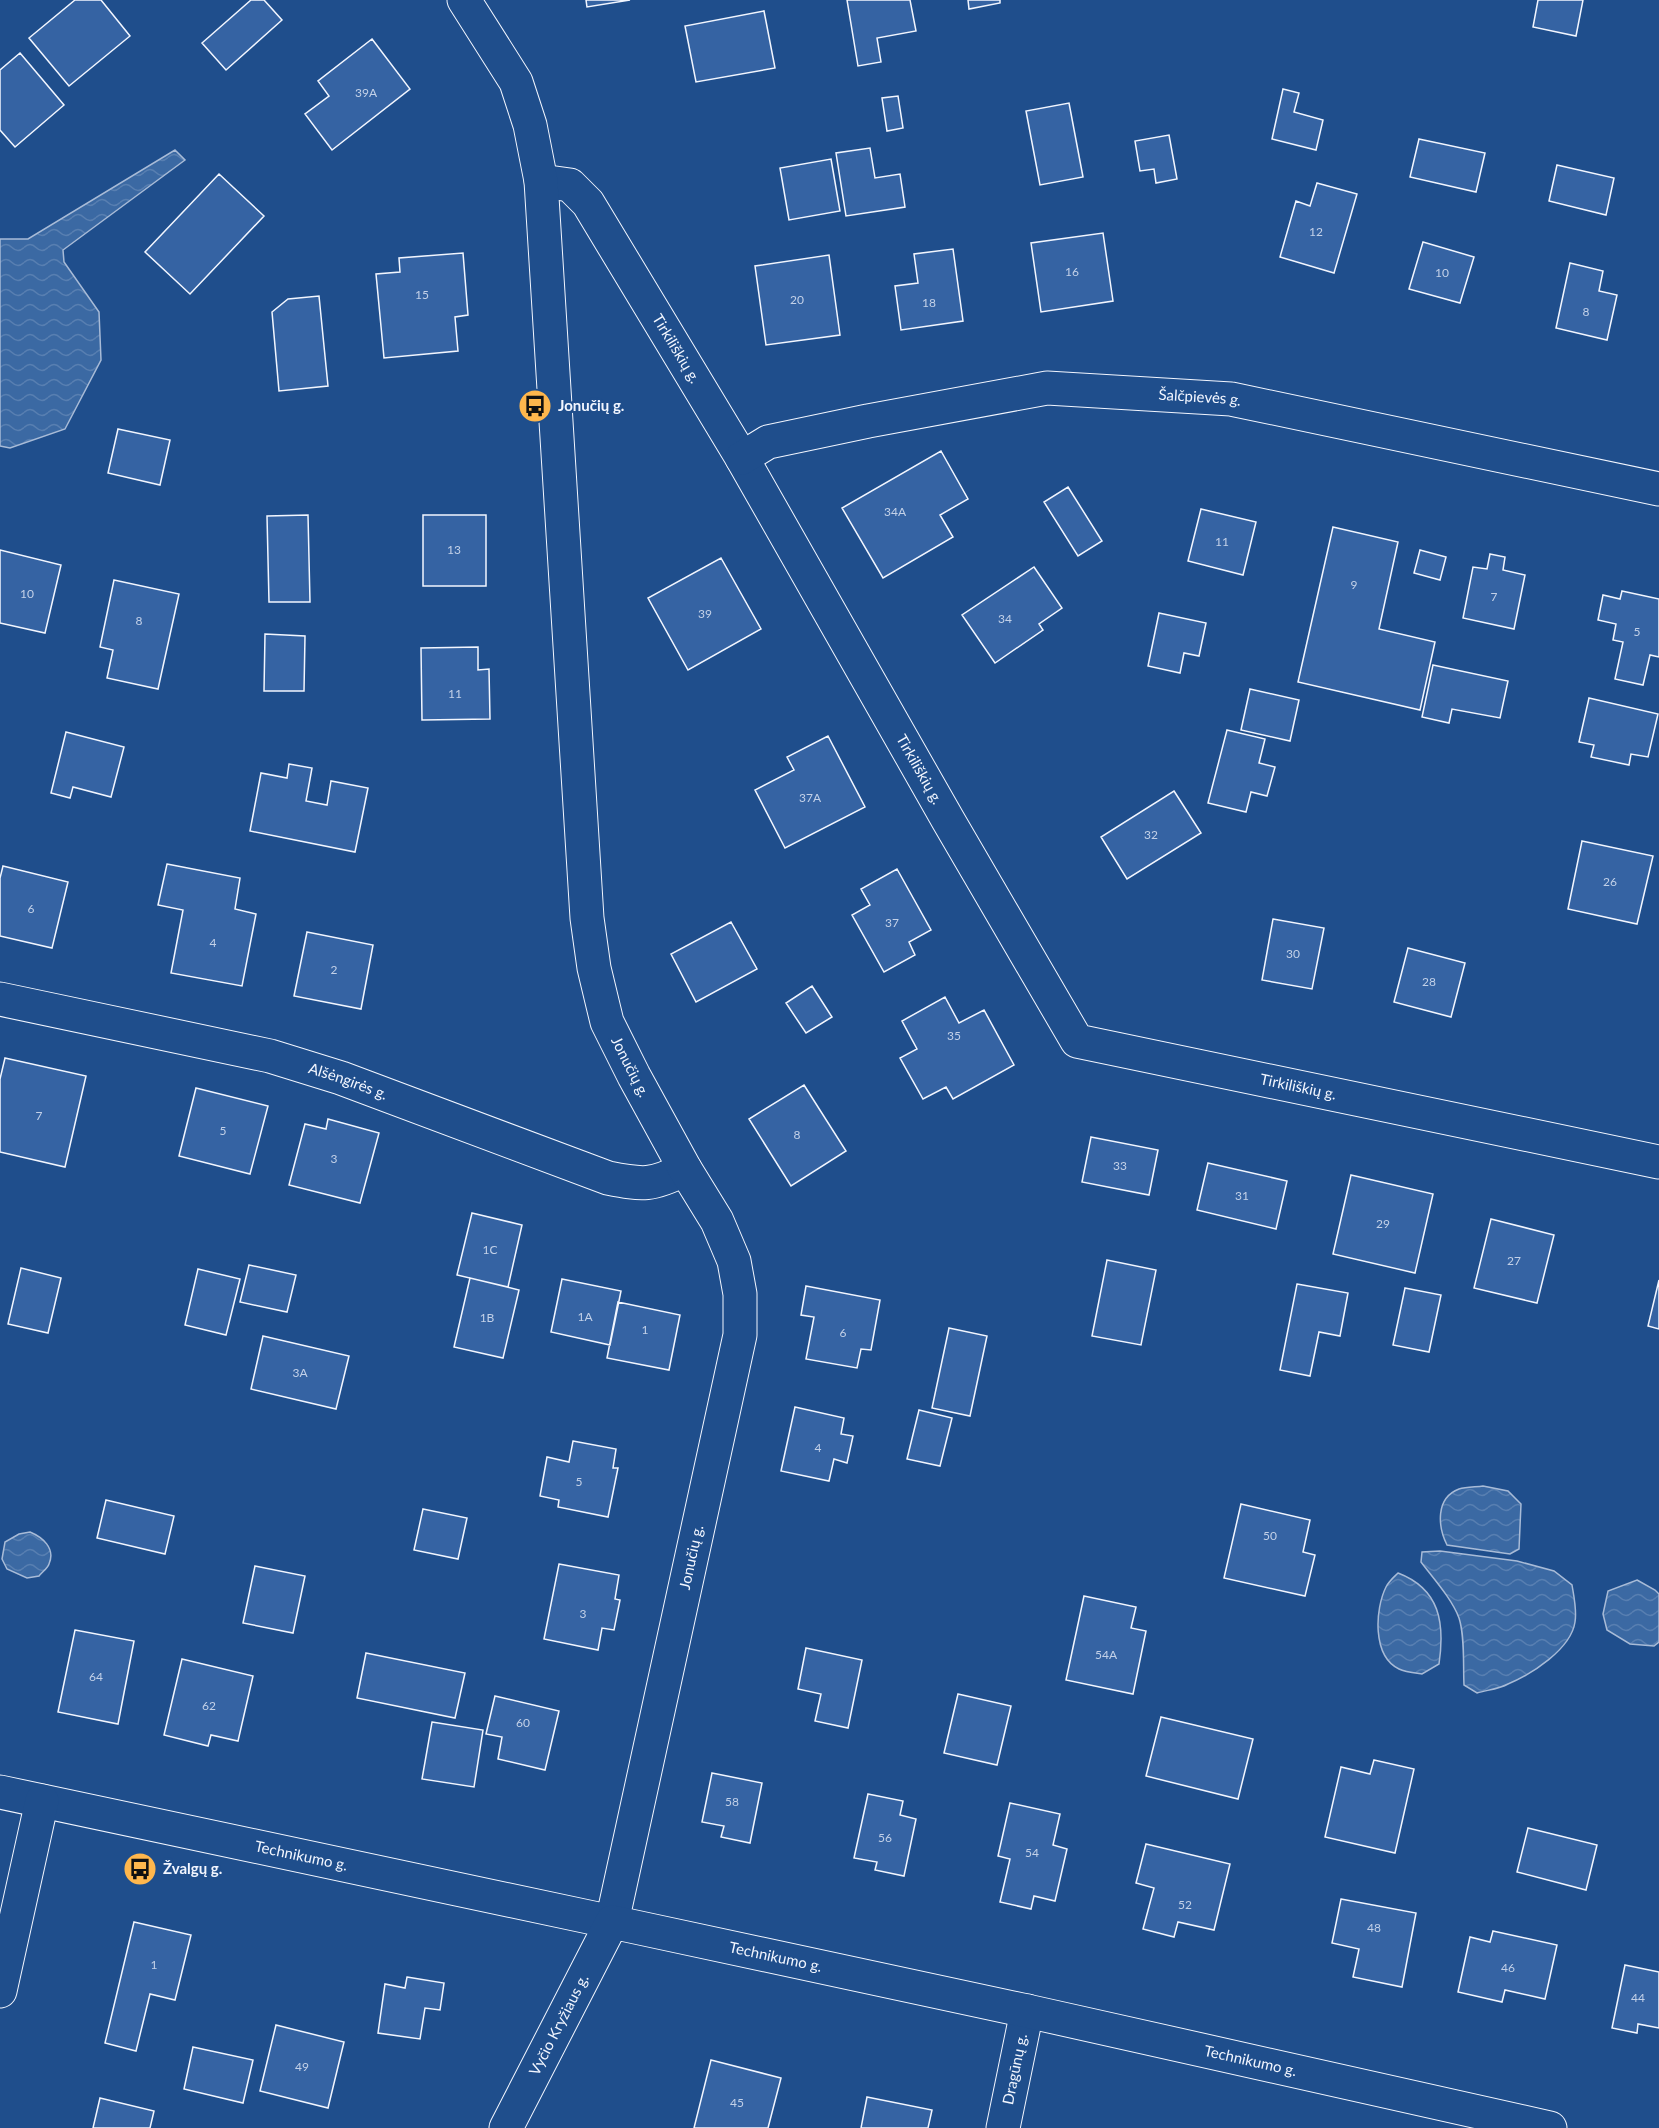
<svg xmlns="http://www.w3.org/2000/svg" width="1659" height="2128" font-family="Lato,sans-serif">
<defs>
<pattern id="water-waves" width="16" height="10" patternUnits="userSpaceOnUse" patternTransform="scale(1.5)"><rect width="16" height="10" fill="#3b69a3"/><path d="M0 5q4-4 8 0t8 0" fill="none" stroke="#587fb1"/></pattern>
</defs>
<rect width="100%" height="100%" fill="#1f4e8c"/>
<!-- water -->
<path fill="url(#water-waves)" stroke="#a8bbd7" stroke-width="1.5" d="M175 150 185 160 63 250 64 262 99 312 101 360 65 429 10 448 0 446V239H28Z
M1483 1486 1508 1491 1521 1504 1519 1549 1510 1554 1447 1545C1438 1527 1435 1498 1459 1489 1466 1487 1476 1487 1483 1486Z
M30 1532C42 1537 56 1548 49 1564 48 1568 42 1572 39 1576L27 1578 7 1569 2 1559 5 1542 19 1534Z
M1440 1551 1517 1561 1554 1571 1572 1585C1574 1597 1577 1610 1575 1622 1571 1649 1532 1674 1508 1684 1499 1689 1487 1690 1477 1693L1464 1685C1463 1665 1465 1636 1459 1618 1452 1599 1433 1578 1421 1562L1422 1552Z
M1398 1573C1440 1589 1445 1623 1439 1664L1422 1674C1415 1673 1405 1672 1399 1669 1372 1656 1375 1609 1386 1587 1389 1581 1394 1577 1398 1573Z
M1637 1580 1655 1590 1659 1594V1642L1654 1646 1630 1644 1607 1630 1603 1614 1608 1591Z"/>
<!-- building -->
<path fill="#3563a3" stroke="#f2f6ff" stroke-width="1.5" d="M75 0H101L130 36 69 86 29 38Z
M251 0H264L282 20 226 70 202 43Z
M586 0H630L587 7Z
M847 0H910L916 31 877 38 881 62 858 66Z
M968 0H1000V3L969 9Z
M1538 0H1583L1576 36 1533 27Z
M764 11 775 68 696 82 685 26Z
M372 39 410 89 332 150 305 114 329 96 318 81Z
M20 53 64 105 15 147 0 130V70Z
M1283 89 1299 93 1294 112 1323 120 1316 150 1272 139Z
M898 96 903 128 887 131 882 98Z
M1069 103 1083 177 1040 185 1026 111Z
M1169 135 1177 179 1156 183 1154 169 1140 171 1135 141Z
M1419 139 1485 153 1476 192 1410 177Z
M870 148 875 178 900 174 905 207 846 216 836 153Z
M831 159 840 211 789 220 780 168Z
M1557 165 1614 178 1606 215 1549 201Z
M219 174 264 216 190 294 145 252Z
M1317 183 1357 194 1334 273 1280 257 1296 201 1310 206Z
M1103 233 1113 301 1041 312 1031 243Z
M1423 242 1474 257 1460 303 1409 289Z
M953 249 963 321 901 330 895 286 918 283 914 254Z
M463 253 468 315 455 317 458 351 384 358 376 274 400 272 399 258Z
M829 255 840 335 766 345 755 266Z
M1570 263 1603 271 1599 291 1617 295 1607 340 1556 328Z
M319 296 328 386 279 391 272 312 288 299Z
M118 429 170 440 160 485 108 473Z
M941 451 968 499 940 515 953 537 883 578 842 508Z
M1068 487 1102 541 1078 556 1044 502Z
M1201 509 1256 522 1243 575 1188 561Z
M308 515 310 602H269L267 516Z
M423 515H486V586H423Z
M1333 527 1398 542 1379 629 1435 642 1420 710 1298 682Z
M0 550 61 565 45 633 0 623Z
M1420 550 1446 557 1440 580 1414 573Z
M1490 554 1505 557 1503 570 1525 575 1514 629 1463 618 1473 567 1487 569Z
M721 558 761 629 688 670 648 598Z
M1034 567 1062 608 1039 624 1043 630 995 663 962 615Z
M114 580 179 594 158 689 107 678 113 650 100 647Z
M1622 591 1659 599V657L1650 655 1643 685 1615 679 1623 642 1613 640 1616 624 1598 620 1603 595 1620 599Z
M1159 613 1206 623 1199 656 1184 653 1180 673 1148 666Z
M265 634 305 636 304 691H264Z
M478 647V670L489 669 490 719 422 720 421 648Z
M1433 665 1508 681 1500 718 1452 709 1449 723 1422 717Z
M1250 689 1299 700 1290 741 1241 730Z
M1589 698 1658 714 1648 757 1631 754 1629 765 1591 757 1594 745 1579 742Z
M1227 730 1265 739 1259 763 1275 767 1267 796 1251 792 1246 812 1208 803Z
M66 732 124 747 111 797 73 787 70 798 51 793Z
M828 736 865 807 785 848 755 790 794 770 787 757Z
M289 764 312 768 306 801 327 805 331 781 368 788 355 852 250 831 261 773 287 778Z
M1174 791 1201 833 1127 879 1101 837Z
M1582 841 1653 856 1637 924 1568 909Z
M167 864 240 878 235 909 256 914 242 986 171 973 183 910 158 905Z
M3 866 68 882 52 948 0 936V878Z
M897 869 931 930 909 942 915 955 884 972 852 915 870 905 861 889Z
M1273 919 1324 928 1312 989 1262 980Z
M731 922 757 969 696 1002 671 954Z
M307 932 373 945 361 1009 294 996Z
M1408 948 1465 963 1451 1017 1394 1002Z
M812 986 832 1017 806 1033 786 1003Z
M945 997 959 1023 984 1010 1014 1065 953 1099 946 1087 923 1099 900 1058 917 1049 902 1021Z
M5 1058 86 1076 65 1167 0 1152V1079Z
M804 1085 846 1151 791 1186 749 1119Z
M196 1088 268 1106 250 1174 179 1156Z
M328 1119 379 1133 360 1203 289 1185 305 1124 326 1129Z
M1091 1137 1158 1150 1149 1195 1082 1182Z
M1208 1163 1287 1181 1276 1229 1197 1210Z
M1351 1175 1433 1194 1415 1273 1333 1254Z
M472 1213 522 1225 508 1287 457 1275Z
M1491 1219 1554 1235 1537 1303 1474 1288Z
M1107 1260 1156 1270 1141 1345 1092 1336Z
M249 1265 296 1275 287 1312 240 1302Z
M21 1268 61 1278 48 1333 8 1324Z
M198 1269 240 1279 226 1335 185 1325Z
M470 1278 519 1290 503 1358 454 1347Z
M562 1279 621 1291 610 1345 551 1332Z
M1659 1280V1329L1648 1326Z
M1297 1284 1348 1293 1340 1336 1319 1332 1310 1376 1280 1370Z
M806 1286 880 1300 871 1350 861 1349 857 1368 806 1359 814 1317 801 1315Z
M1405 1288 1441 1295 1429 1352 1393 1345Z
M618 1302 680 1315 669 1370 607 1358Z
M949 1328 987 1336 970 1416 932 1408Z
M263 1336 349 1356 336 1409 251 1389Z
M795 1407 844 1418 841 1434 853 1436 847 1463 834 1459 829 1481 781 1471Z
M919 1410 952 1418 940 1466 907 1459Z
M573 1441 616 1449 613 1468H618L608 1517 558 1507 559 1500 540 1496 547 1457 569 1462Z
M106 1500 174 1516 165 1554 97 1538Z
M1241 1504 1310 1520 1303 1552 1315 1555 1305 1596 1224 1578Z
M423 1509 467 1518 458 1559 414 1550Z
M559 1564 619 1575 615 1599 620 1600 614 1630 602 1628 598 1650 544 1639Z
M255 1566 305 1576 293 1633 243 1623Z
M1084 1596 1136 1607 1131 1628 1146 1631 1133 1694 1066 1680Z
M75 1630 134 1641 118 1724 58 1712Z
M806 1648 862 1660 848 1728 815 1721 821 1694 798 1689Z
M366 1653 465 1673 455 1718 357 1698Z
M182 1659 253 1676 238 1741 211 1735 208 1746 164 1735Z
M958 1694 1011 1706 997 1765 944 1753Z
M495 1696 559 1711 545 1770 498 1759 502 1737 486 1734Z
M1161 1717 1253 1739 1238 1799 1146 1776Z
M432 1722 483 1730 474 1787 422 1779Z
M1374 1760 1414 1769 1395 1853 1325 1837 1341 1767 1370 1774Z
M712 1773 762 1783 750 1843 721 1837 724 1826 702 1822Z
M868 1794 903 1801 900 1815 916 1819 904 1876 875 1870 877 1862 854 1858Z
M1010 1803 1060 1814 1053 1845 1067 1849 1055 1901 1034 1896 1031 1909 1000 1902 1010 1859 998 1856Z
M1528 1828 1597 1845 1586 1890 1517 1872Z
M1146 1844 1230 1864 1214 1930 1178 1922 1174 1937 1143 1929 1154 1888 1136 1883Z
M1341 1899 1416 1913 1402 1987 1353 1977 1359 1949 1332 1943Z
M134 1922 191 1935 175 2000 150 1994 136 2051 105 2043Z
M1493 1931 1557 1945 1545 1999 1505 1990 1502 2002 1458 1992 1470 1937 1490 1942Z
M1625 1965 1659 1972V2028L1638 2024 1637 2033 1612 2028Z
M407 1977 444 1983 440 2010 425 2008 420 2039 378 2033 385 1984 405 1988Z
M276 2025 344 2042 328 2108 260 2091Z
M193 2047 253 2060 243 2103 184 2089Z
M711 2060 781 2078 768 2128H694Z
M867 2097 932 2110 928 2128H861Z
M100 2098 154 2111 150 2128H93Z"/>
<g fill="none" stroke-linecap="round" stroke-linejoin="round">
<defs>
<g id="street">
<path id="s1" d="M541 181 570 185 588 203 742 458 948 820 1077 1041 1659 1162"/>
<path id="s2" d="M742 458 768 442 868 421 1047 388 1231 399 1659 489"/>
<path id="s3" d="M0 999 270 1056 341 1078 608 1178C643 1185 652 1186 685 1169"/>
<path id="s4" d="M0 1792 612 1922 740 1335V1294L734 1261 717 1221 685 1169 634 1076 607 1022 594 968 587 918 541 181 530 125 516 82 464 0"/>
<path d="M0 1991 42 1801"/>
<path id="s5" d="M1003 2128 1027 2011"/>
</g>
<g id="secondary">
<path id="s6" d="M506 2128 612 1922 1027 2011 1550 2128"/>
</g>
</defs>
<!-- street casing -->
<use href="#street" stroke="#f2f6ff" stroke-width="35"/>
<!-- secondary casing -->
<use href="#secondary" stroke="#f2f6ff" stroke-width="35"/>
<!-- street -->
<use href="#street" stroke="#1f4e8c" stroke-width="33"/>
<!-- secondary -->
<use href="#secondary" stroke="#1f4e8c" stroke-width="33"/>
</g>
<!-- icons -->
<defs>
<symbol id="bus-disc" viewBox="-11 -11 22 22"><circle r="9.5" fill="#ffb74d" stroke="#1f4e8c"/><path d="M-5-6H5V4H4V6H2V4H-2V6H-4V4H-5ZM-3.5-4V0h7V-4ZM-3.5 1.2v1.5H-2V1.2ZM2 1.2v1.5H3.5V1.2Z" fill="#111"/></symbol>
</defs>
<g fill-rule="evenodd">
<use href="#bus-disc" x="516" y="387" width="38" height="38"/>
<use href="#bus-disc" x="121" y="1850" width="38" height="38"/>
</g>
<g text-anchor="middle" stroke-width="4.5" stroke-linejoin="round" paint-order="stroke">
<!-- number labels -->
<g font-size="12" fill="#c3d1e8">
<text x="366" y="97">39A</text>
<text x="1316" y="236">12</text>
<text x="1072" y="276">16</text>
<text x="1442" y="277">10</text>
<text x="422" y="299">15</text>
<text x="797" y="304">20</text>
<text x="929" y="307">18</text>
<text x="1586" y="316">8</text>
<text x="895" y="516">34A</text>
<text x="1222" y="546">11</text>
<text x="454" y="554">13</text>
<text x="1354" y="589">9</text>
<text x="27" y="598">10</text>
<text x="1494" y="601">7</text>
<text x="705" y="618">39</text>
<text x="1005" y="623">34</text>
<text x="139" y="625">8</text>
<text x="1637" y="636">5</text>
<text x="455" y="698">11</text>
<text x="810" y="802">37A</text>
<text x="1151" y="839">32</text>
<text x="1610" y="886">26</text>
<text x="31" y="913">6</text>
<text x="892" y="927">37</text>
<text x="213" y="947">4</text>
<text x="1293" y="958">30</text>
<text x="334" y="974">2</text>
<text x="1429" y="986">28</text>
<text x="954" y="1040">35</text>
<text x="39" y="1120">7</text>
<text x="223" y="1135">5</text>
<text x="797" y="1139">8</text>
<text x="334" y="1163">3</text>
<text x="1120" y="1170">33</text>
<text x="1242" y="1200">31</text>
<text x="1383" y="1228">29</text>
<text x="490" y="1254">1C</text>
<text x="1514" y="1265">27</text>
<text x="585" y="1321">1A</text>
<text x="487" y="1322">1B</text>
<text x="645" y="1334">1</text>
<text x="843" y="1337">6</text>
<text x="300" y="1377">3A</text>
<text x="818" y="1452">4</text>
<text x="579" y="1486">5</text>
<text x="1270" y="1540">50</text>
<text x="583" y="1618">3</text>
<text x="1106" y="1659">54A</text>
<text x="96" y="1681">64</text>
<text x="209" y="1710">62</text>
<text x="523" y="1727">60</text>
<text x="732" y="1806">58</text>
<text x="885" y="1842">56</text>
<text x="1032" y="1857">54</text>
<text x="1185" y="1909">52</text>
<text x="1374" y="1932">48</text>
<text x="154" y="1969">1</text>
<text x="1508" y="1972">46</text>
<text x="1638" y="2002">44</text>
<text x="302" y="2071">49</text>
<text x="737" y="2107">45</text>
</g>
<!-- street labels -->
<g font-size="15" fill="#f2f6ff" stroke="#1f4e8c">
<text dy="5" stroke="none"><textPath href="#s1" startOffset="225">Tirkiliškių g.</textPath></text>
<text dy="5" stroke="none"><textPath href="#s2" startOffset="468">Šalčpievės g.</textPath></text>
<text dy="5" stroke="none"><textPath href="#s1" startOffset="711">Tirkiliškių g.</textPath></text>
<text transform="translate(630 1067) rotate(63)" y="5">Jonučių g.</text>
<text dy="5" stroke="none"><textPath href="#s3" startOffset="358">Alšėngirės g.</textPath></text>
<text dy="5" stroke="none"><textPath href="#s1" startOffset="1251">Tirkiliškių g.</textPath></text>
<text dy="5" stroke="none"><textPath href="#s4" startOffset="999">Jonučių g.</textPath></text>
<text dy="5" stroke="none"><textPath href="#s4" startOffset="308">Technikumo g.</textPath></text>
<text dy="5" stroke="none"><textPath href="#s6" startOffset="399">Technikumo g.</textPath></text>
<text dy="5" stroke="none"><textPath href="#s6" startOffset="116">Vyčio Kryžiaus g.</textPath></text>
<text dy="5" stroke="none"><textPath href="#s6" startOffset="885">Technikumo g.</textPath></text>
<text dy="5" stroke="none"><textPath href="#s5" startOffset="60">Dragūnų g.</textPath></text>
</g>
<!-- poi labels -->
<g font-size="15" font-weight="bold" fill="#f2f6ff" stroke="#1f4e8c" text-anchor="start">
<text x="558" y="411">Jonučių g.</text>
<text x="163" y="1874">Žvalgų g.</text>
</g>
</g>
</svg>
